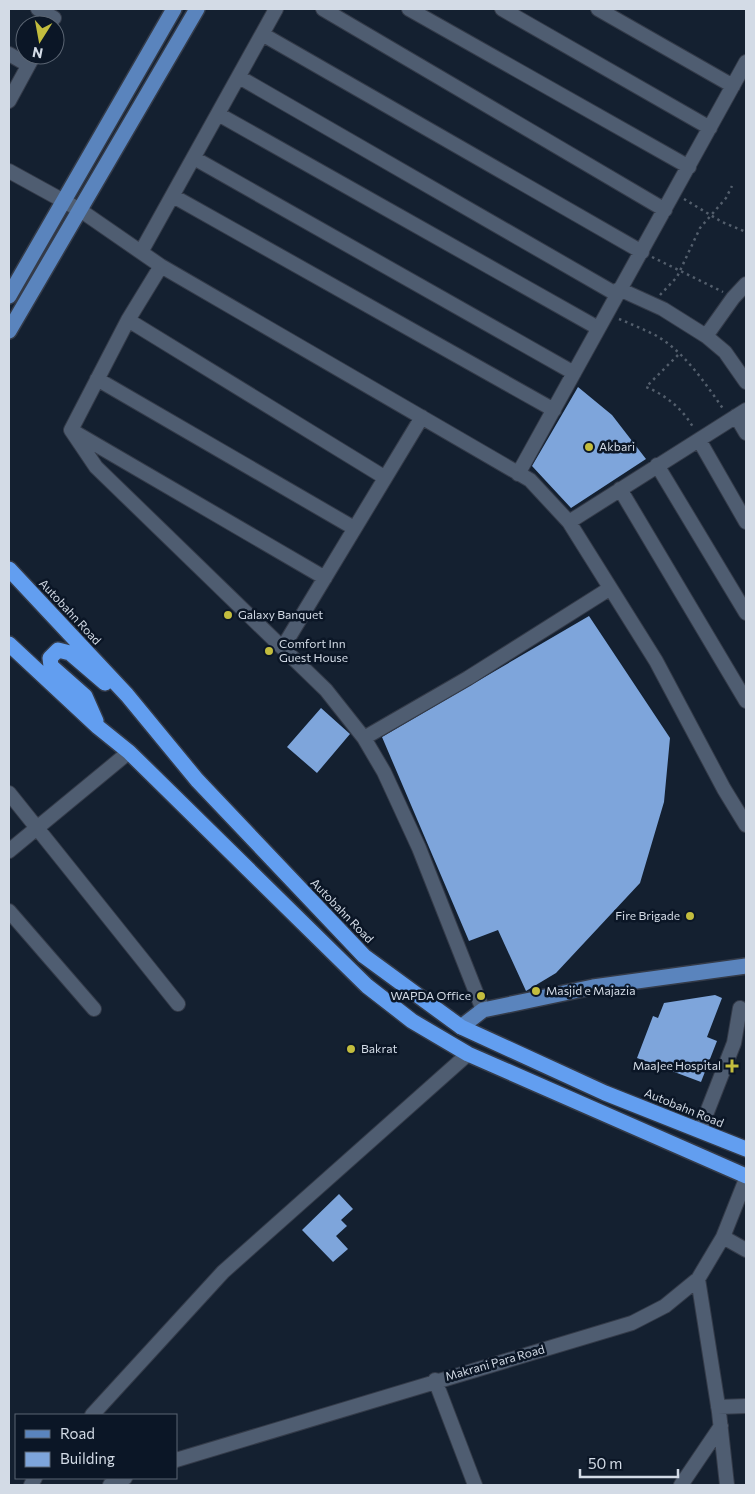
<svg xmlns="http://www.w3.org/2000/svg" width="755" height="1494" font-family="Commissioner,sans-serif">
<rect width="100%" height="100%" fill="#142030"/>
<!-- building -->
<path fill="#7ea5db" d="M578 387 612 415 646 459 571 508 532 466Z
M589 616 670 738 664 802 640 883 556 973 526 991 498 930 469 941 382 737Z
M321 708 350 734 317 773 287 747Z
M715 995 722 998 707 1037 717 1041 701 1082 637 1058 653 1016 658 1018 664 1003Z
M339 1194 353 1209 341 1220 347 1226 336 1236 348 1249 333 1262 302 1230Z"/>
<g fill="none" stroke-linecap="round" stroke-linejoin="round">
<defs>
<path id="minor" d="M38 9 54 18
M323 9 665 210
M409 9 689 167
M502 9 710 128
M598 9 733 86
M262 34 642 252
M9 54 28 65
M239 77 616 294
M9 101 34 55
M218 114 598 328
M194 158 574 373
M9 171 80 210 161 266 530 480 569 522 656 661 724 789 746 825
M173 196 554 410
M141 252 276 9
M161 266 128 320 71 430 96 467 326 690 364 738 384 772 419 848 483 1010
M746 284 733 298 706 336 725 352 746 382
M619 289 663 309 706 336
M128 320 384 477
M97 379 354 528
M736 416 746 433
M76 433 325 578
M699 440 746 522
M657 465 746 613
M518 474 746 62
M620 489 746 701
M569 522 746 410
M283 647 422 417
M364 738 468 678 609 589
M9 793 178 1004
M9 851 129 752
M9 911 94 1009
M700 1130 734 1043 740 1008
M723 1237 746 1250
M698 1279 719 1412 727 1485
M435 1380 475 1485
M718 1407 746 1406
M92 1415 223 1272 468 1054
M176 1460 632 1323 665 1306 698 1279 723 1237 746 1179
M31 1485 35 1478
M110 1485 125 1478
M681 1485 721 1426"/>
<path id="major" d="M9 296 174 9
M9 331 197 9
M461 1027 483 1010 593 987 746 966"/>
<path id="highway" d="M9 569 127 695 197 780 364 956 461 1027 605 1093 746 1149
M9 644 98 727 129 752 367 986 412 1021 468 1054 746 1176
M96 721 85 696 51 666 50 658 58 650 70 653 105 683"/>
</defs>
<!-- minor casing -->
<use href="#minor" stroke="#343b49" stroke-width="16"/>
<!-- major casing -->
<use href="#major" stroke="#343b49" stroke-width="18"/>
<!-- highway casing -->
<use href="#highway" stroke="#343b49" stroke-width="18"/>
<!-- path -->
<path stroke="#535e6c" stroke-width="2.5" stroke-dasharray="2.5 4" stroke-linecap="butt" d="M684 199 722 222 746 232
M652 257 723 292
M660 295 677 277 700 228 726 198 732 186
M619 319C631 324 643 329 655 335 684 351 705 383 724 410
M678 355 646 387C666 395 684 410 694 429"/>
<!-- minor -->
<use href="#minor" stroke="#4f5d71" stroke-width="14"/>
<!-- major -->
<use href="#major" stroke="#5a84bd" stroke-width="15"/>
<!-- highway -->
<use href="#highway" stroke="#629ef0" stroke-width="15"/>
</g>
<!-- markers -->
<g fill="#c3bd3e" stroke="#0b1626" stroke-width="2">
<circle cx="589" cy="447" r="5"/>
<circle cx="228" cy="615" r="5"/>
<circle cx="269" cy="651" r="5"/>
<circle cx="690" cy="916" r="5"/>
<circle cx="536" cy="991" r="5"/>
<circle cx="481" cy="996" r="5"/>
<circle cx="351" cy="1049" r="5"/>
<path d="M729.5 1058.5h5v5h5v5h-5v5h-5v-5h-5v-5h5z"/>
</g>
<g text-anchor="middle" stroke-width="5" stroke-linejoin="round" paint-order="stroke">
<!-- poi labels -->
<g font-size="12" fill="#d3dbe6" stroke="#0b1626" text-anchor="start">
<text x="599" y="451">Akbari</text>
<text x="238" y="619">Galaxy Banquet</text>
<text x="279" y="648">Comfort Inn<tspan x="279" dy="14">Guest House</tspan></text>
<text x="680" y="920" text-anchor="end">Fire Brigade</text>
<text x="546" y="995">Masjid e Majazia</text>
<text x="471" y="1000" text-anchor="end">WAPDA Office</text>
<text x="361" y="1053">Bakrat</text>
<text x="721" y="1070" text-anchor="end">MaaJee Hospital</text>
</g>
<!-- street labels -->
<g font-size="12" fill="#d3dbe6" stroke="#0b1626">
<text transform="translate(70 612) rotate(47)" y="4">Autobahn Road</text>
<text transform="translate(342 911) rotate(46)" y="4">Autobahn Road</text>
<text transform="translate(684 1108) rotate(22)" y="4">Autobahn Road</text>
<text transform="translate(495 1363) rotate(-16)" y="4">Makrani Para Road</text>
</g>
</g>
<!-- border -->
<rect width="755" height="1494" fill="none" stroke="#d3dbe6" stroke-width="20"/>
<!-- legend -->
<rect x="15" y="1414" width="162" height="65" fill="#0b1626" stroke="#5b6573"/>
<rect x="25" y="1430" width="25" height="8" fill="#5a84bd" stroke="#5b6573"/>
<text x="60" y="1439" font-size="15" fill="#d3dbe6">Road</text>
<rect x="25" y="1452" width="25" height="15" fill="#7ea5db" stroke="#5b6573"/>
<text x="60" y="1464" font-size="15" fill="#d3dbe6">Building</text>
<!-- north arrow -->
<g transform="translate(40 40) rotate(191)"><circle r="24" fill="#0b1626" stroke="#5b6573"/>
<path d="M0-4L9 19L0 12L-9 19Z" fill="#c3bd3e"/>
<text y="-8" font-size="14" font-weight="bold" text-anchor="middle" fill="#d3dbe6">N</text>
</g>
<!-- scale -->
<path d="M580 1469v8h98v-8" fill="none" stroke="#d3dbe6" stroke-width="2.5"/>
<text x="588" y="1469" font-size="15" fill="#d3dbe6" stroke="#0b1626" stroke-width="4" paint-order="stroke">50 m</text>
</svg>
